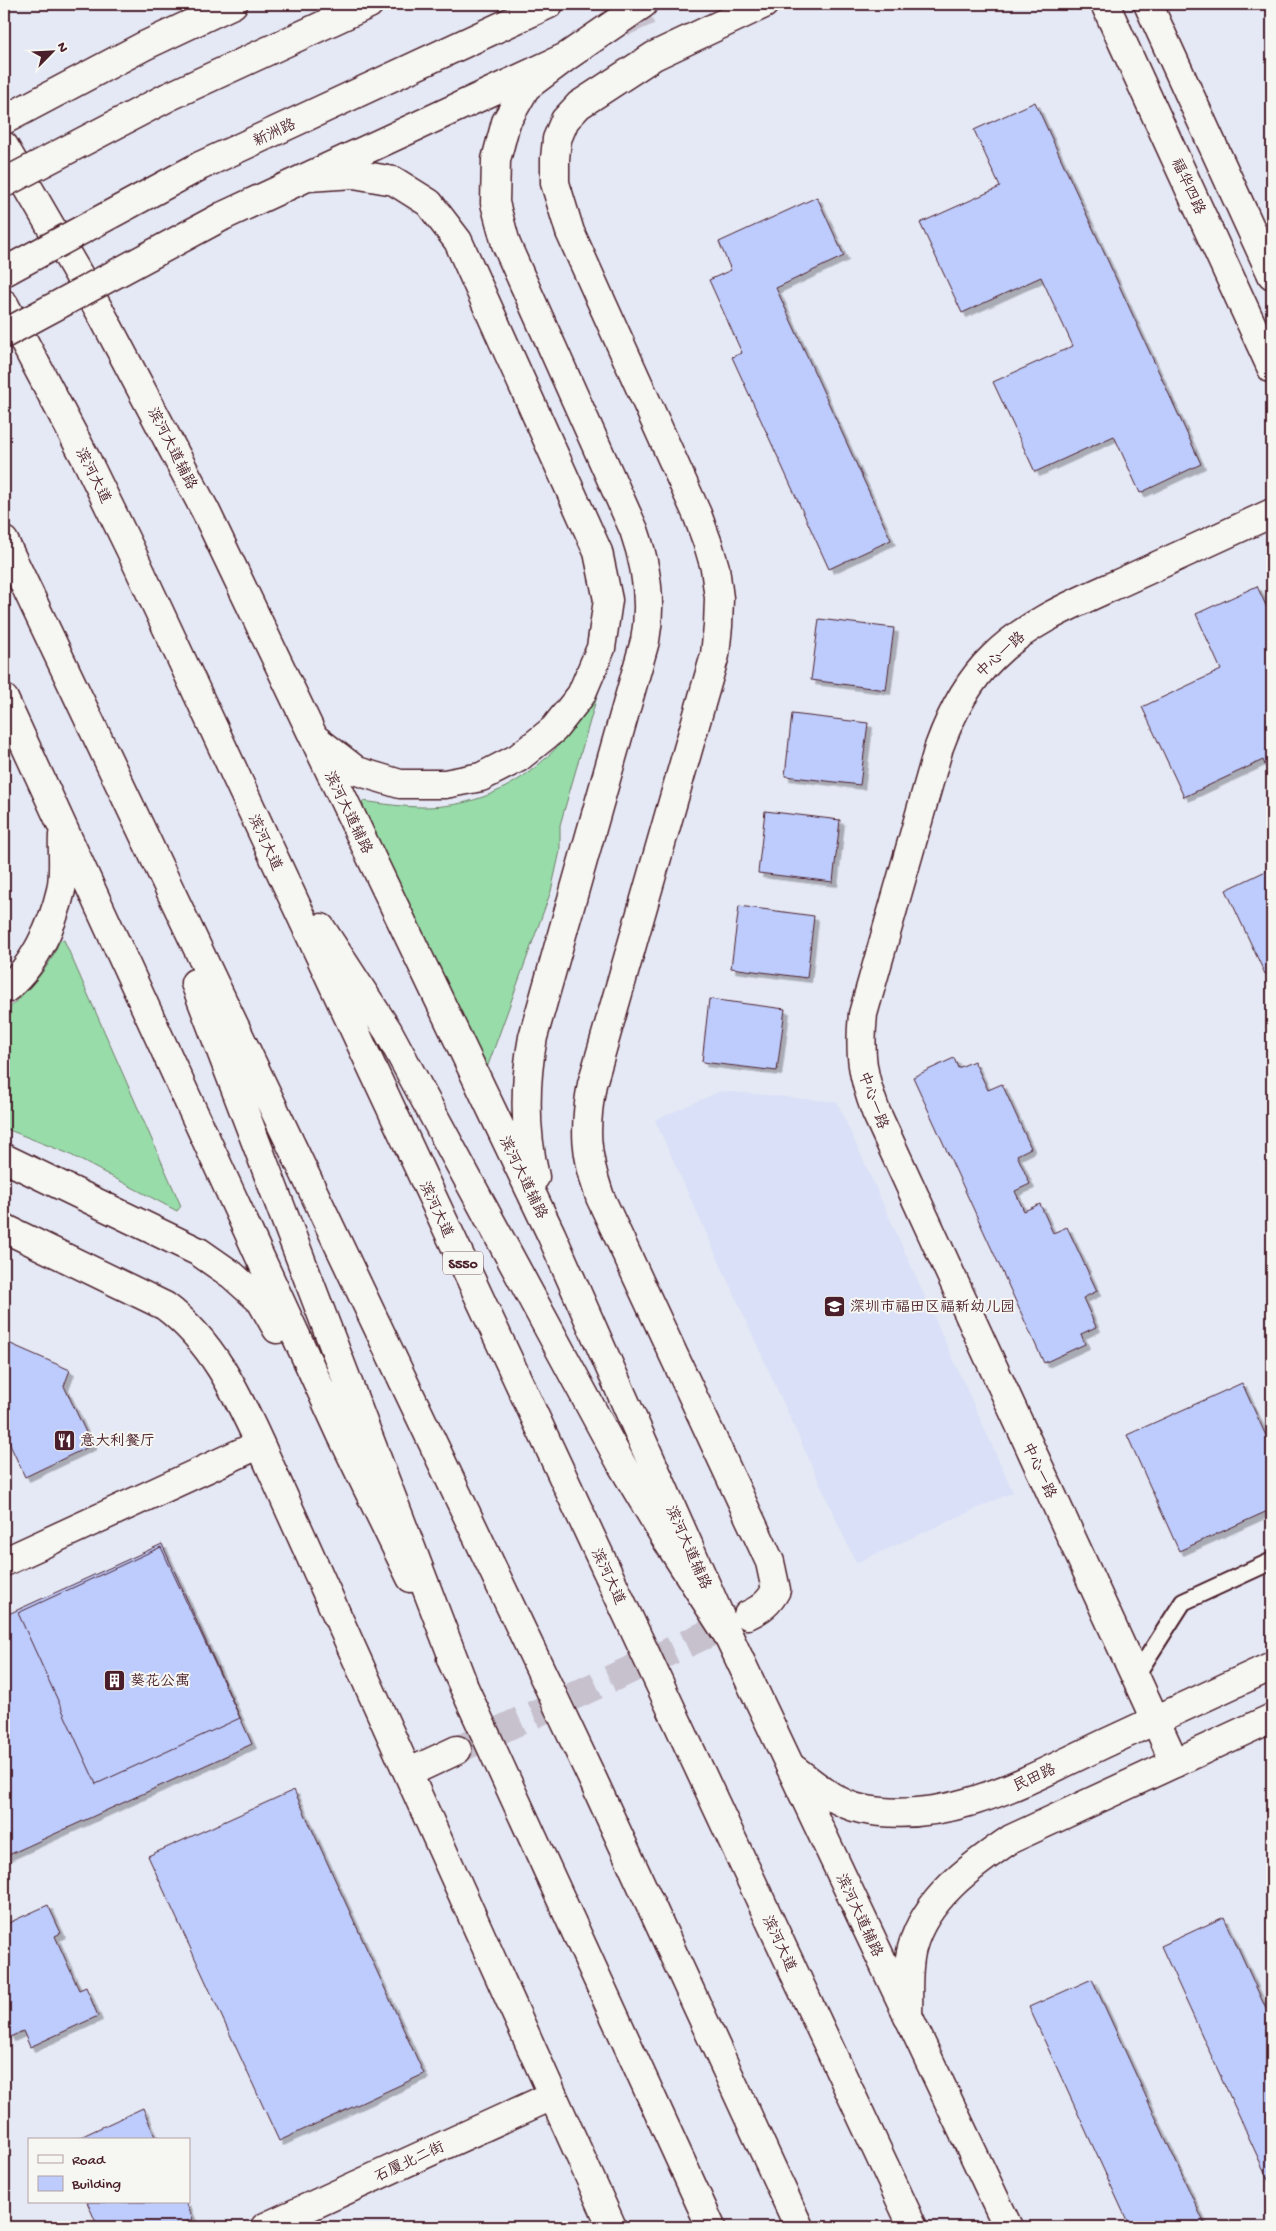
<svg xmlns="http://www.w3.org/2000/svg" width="1276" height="2231" font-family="'Gochi Hand','LXGW WenKai TC',sans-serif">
<defs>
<filter id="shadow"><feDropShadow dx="4.5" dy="4.5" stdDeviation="0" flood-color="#0004"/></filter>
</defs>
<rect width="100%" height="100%" fill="#e5e9f5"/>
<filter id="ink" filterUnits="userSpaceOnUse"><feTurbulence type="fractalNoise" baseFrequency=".02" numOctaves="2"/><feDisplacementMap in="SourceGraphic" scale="10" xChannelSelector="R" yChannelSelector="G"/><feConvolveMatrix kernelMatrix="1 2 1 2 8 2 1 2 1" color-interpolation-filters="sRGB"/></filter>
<g filter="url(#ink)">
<!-- built -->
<path fill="#d9e0f7" d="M721 1091 837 1102 1013 1492 856 1563 655 1120Z"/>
<!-- grass -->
<path fill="#97dca9" stroke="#707e6a" d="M600 686 560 825V851L551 891 487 1068 361 805 363 801C383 804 404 807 424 807 506 807 564 754 600 686Z
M64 940 181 1206 177 1211 67 1153 4 1128V1014C24 992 50 971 59 941Z"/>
<!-- building -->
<path fill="#bdccfd" stroke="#4a1f2b" filter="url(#shadow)" d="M1035 102 1201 464 1140 493 1114 436 1035 472 993 382 1073 346 1041 277 962 313 920 223 1000 187 974 130Z
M817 197 844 256 776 288 891 540 829 569 732 357 742 353 709 280 731 270 719 242Z
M1257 586 1272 619V781L1263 760 1184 797 1142 707 1221 670 1196 614Z
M819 619 894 628 886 690 811 680Z
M792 714 868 723 860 785 785 776Z
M765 811 840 820 833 882 758 873Z
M1272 868V971L1265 974 1226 890Z
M739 906 814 916 807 978 731 968Z
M709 999 785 1009 777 1071 702 1062Z
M954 1058 958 1068 974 1061 988 1090 1002 1084 1031 1148 1017 1155 1030 1184 1015 1191 1024 1211 1040 1204 1053 1233 1067 1227 1097 1291 1083 1298 1096 1327 1081 1334 1085 1344 1044 1363 913 1077Z
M4 1341 70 1370 64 1386 92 1445 25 1477 4 1432Z
M1242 1383 1272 1449V1509L1179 1551 1127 1435Z
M162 1544 252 1744 4 1857V1616Z
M161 1547 240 1718 96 1784 18 1613Z
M294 1790 424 2074 279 2141 148 1856Z
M48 1905 61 1933 55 1936 79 1990 86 1987 98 2016 30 2047 23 2031 10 2037 4 2024V1925Z
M1224 1917 1272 2022V2188L1161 1946Z
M1092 1979 1206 2227H1130L1029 2007Z
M143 2108 155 2137 149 2140H74Z
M87 2202H186L193 2219 175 2227H98Z"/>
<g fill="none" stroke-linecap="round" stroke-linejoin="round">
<!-- minor-tunnel -->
<path stroke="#c6c1cd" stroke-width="28" stroke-dasharray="28 14" stroke-linecap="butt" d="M630 4 645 37
M457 1750 744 1617"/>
<defs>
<path id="service" d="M1135 1677 1183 1602 1272 1561"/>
<path id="minor" d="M4 1228 165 1306C212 1341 236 1392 260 1444L612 2227
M4 1562 260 1444
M748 1615C761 1609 769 1603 776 1590L770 1562 600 1197C585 1154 584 1128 592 1084L715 655 718 626 719 598 715 568 708 544 697 514 570 232 555 183V159L557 139 565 120 579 105 654 56 764 4
M1175 1763 876 1112C862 1075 859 1054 863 1014L939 747C951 714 967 682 993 657 1029 621 1078 602 1124 581 1173 558 1223 536 1272 513
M408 1773 457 1750
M265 2227 552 2096"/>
<path id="tertiary" d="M1105 4 1272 369
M1148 4 1272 275
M790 1766C812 1782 834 1803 861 1809 949 1827 1031 1778 1108 1742 1162 1717 1217 1692 1272 1666
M908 2017C909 1994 906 1970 912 1948 925 1899 971 1866 1011 1839L1272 1718"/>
<path id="primary" d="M168 97 369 4
M4 120 144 46 233 4
M4 146 102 315 206 512 551 1234 729 1637 1008 2227
M200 166 549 4
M308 177 354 174 394 181 429 203 458 241 598 552 608 600 601 648 581 695 554 729 518 758 481 777 445 784H400L357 771 317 740
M223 216 566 57 643 4
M4 699 342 1436 411 1578
M4 990C33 969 53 925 61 890 65 873 62 853 63 835
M4 1158 199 1252 232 1275 261 1301 277 1329
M535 1177C524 1130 524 1085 533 1037L645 641C652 603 647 567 634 530L506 244 495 203 496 160 506 122 526 87 566 57
M451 1659 711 2227"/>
<path id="trunk" d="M4 304 86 459 130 549 913 2227
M4 541 593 1780 799 2227
M321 928 388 1031 622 1465 666 1539 729 1637
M195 983 462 1681"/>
</defs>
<!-- service casing -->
<use href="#service" stroke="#4a1f2b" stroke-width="20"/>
<!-- minor casing -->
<use href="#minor" stroke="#4a1f2b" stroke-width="31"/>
<!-- tertiary casing -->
<use href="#tertiary" stroke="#4a1f2b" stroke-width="31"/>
<!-- primary casing -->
<use href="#primary" stroke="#4a1f2b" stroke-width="31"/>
<!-- trunk casing -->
<use href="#trunk" stroke="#4a1f2b" stroke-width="31"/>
<!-- service -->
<use href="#service" stroke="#f6f6f2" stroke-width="16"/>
<!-- minor -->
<use href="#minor" stroke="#f6f6f2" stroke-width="28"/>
<!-- tertiary -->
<use href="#tertiary" stroke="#f6f6f2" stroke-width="28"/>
<!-- primary -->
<use href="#primary" stroke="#f6f6f2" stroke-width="28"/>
<!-- trunk -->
<use href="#trunk" stroke="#f6f6f2" stroke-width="28"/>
<defs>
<path id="primary-bridge" d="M4 183 168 97
M4 272 200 166
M4 334 223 216"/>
</defs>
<!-- primary-bridge casing -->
<use href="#primary-bridge" stroke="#4a1f2b" stroke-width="31" stroke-linecap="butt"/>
<!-- primary-bridge -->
<use href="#primary-bridge" stroke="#f6f6f2" stroke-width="28"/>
</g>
</g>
<!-- icons -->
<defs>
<symbol id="school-square" viewBox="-11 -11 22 22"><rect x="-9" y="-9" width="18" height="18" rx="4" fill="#4a1f2b" stroke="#f6f6f2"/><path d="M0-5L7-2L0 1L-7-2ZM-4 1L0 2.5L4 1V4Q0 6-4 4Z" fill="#fff"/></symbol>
<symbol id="restaurant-square" viewBox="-11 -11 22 22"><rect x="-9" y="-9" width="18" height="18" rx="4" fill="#4a1f2b" stroke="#f6f6f2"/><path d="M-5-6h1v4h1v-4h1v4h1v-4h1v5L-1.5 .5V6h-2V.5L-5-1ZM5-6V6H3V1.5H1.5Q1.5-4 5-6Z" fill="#fff"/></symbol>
<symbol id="building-square" viewBox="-11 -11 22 22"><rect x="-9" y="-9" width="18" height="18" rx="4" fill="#4a1f2b" stroke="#f6f6f2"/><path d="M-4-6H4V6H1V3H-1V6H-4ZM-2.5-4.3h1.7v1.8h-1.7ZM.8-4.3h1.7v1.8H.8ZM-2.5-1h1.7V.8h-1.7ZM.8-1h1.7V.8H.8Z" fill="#fff"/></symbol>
</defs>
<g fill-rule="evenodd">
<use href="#school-square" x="822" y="1294" width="25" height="25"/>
<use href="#restaurant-square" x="52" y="1428" width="25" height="25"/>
<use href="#building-square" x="102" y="1668" width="25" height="25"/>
</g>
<g text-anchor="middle" stroke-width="4" stroke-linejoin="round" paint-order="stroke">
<!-- shield labels -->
<rect fill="#f6f6f2" stroke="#7e6067" stroke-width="1" x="443" y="1251.5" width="40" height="23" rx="4"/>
<g font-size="14" font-weight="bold" fill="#4a1f2b">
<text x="463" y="1268">S550</text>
</g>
<!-- street labels -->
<g font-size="15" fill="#4a1f2b" stroke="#f6f6f2">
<text transform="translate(274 132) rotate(-25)" y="5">新洲路</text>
<text transform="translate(1189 186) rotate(65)" y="5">福华四路</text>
<text transform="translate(173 448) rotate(63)" y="5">滨河大道辅路</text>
<text transform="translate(94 475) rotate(63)" y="5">滨河大道</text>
<text transform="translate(1000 654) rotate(-42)" y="5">中心一路</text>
<text transform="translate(349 812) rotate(64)" y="5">滨河大道辅路</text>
<text transform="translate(266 842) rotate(65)" y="5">滨河大道</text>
<text transform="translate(874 1100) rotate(70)" y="5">中心一路</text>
<text transform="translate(524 1177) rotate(64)" y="5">滨河大道辅路</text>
<text transform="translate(437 1209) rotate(65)" y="5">滨河大道</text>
<text transform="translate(1040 1470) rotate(65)" y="5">中心一路</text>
<text transform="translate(689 1547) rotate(66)" y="5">滨河大道辅路</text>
<text transform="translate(609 1576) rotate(65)" y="5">滨河大道</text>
<text transform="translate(1034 1777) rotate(-25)" y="5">民田路</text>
<text transform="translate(860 1915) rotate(65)" y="5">滨河大道辅路</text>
<text transform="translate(780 1943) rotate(65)" y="5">滨河大道</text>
<text transform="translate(409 2161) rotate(-25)" y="5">石厦北二街</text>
</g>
<!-- poi labels -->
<g font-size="15" fill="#4a1f2b" stroke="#f6f6f2" text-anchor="start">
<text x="850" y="1311">深圳市福田区福新幼儿园</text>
<text x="80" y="1445">意大利餐厅</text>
<text x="130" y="1685">葵花公寓</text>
</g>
</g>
<!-- margin -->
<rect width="1276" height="2231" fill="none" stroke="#f6f6f2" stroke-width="20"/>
<rect x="10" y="10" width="1256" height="2211" fill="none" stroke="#4a1f2b" stroke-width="2" filter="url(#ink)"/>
<!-- legend -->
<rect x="28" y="2138" width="162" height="65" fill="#f6f6f2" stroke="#b1a0a2"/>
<rect x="38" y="2155" width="25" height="8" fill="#f6f6f2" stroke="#b1a0a2"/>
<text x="72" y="2164" font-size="15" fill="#4a1f2b">Road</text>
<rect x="38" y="2176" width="25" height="15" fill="#bdccfd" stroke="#b1a0a2"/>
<text x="72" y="2188" font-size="15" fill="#4a1f2b">Building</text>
<!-- north arrow -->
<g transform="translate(52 52) rotate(66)" stroke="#f6f6f2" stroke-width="4" paint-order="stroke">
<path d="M0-4L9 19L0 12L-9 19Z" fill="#4a1f2b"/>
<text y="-8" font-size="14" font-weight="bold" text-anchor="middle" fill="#4a1f2b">N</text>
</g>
</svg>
